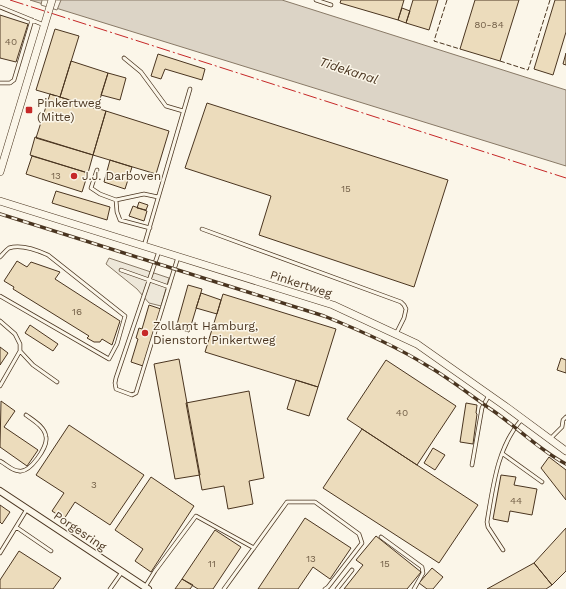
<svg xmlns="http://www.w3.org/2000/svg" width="566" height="589" font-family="'Work Sans',sans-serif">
<rect width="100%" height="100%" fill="#fbf6e9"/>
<!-- parking -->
<path fill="#ede7d9" stroke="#887966" d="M109 258 169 278 161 306 149 303 137 289 106 264Z"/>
<!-- water -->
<path fill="#dcd4c6" stroke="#887966" d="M30 0H282L566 90V166Z"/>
<!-- pier -->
<path fill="#fbf6e9" stroke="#887966" d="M42 0H61L57 10 41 5Z"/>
<!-- building -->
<path fill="#ecdcbc" stroke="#4a3520" d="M341 0H404L398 20 340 3Z
M413 0H438L429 30 406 23Z
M475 0H519L500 61 460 49Z
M555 0H566V32L553 75 534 69Z
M402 8 410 11 406 23 398 20Z
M0 15 28 24 16 62 0 58Z
M55 29 79 36 60 97 36 90Z
M566 53V65L563 64Z
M158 54 205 69 202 80 165 69 161 79 151 76Z
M71 61 108 73 97 109 60 97Z
M108 73 126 78 120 100 101 95Z
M50 94 106 111 93 155 36 138Z
M207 103 448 180 414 287 259 235 271 196 185 168Z
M106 111 169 131 156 174 93 155Z
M35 137 93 155 88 173 30 155Z
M32 156 88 173 82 192 26 174Z
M110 160 132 167 125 189 104 182Z
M56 191 110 207 107 220 52 203Z
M139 202 148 205 146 210 137 208Z
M133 206 147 211 144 221 129 216Z
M17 261 27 267 31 262 60 272 55 279 120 321 112 345 102 339 100 342H94L87 338 89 336 13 289 14 287 4 281Z
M188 285 202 289 189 332 176 328Z
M201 293 221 300 217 314 196 308Z
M223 294 336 329 318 387 205 352Z
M149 305 161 309 143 366 131 362 138 339 136 338 139 328 142 329Z
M30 325 58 344 53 351 25 333Z
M0 347 8 353 0 365Z
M561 358 566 360V373L557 370Z
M179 359 200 475 175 479 154 364Z
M386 360 456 406 417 465 347 419Z
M296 380 318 387 309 416 287 409Z
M249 391 264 478 249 481 253 504 228 509 224 486 202 490 186 403Z
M1 401 15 411 4 427 38 450 27 466 0 447Z
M466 403 477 405 476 413 477 414 473 444 460 442Z
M69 425 144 475 110 525 75 502 64 519 52 511 64 493 36 475Z
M362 429 478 505 439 563 323 488Z
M433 448 445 455 435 470 424 463Z
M549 457 566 470V500L541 468Z
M501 475 516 477 514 485 537 489 532 515 510 511 508 522 493 519Z
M151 477 194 506 151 572 135 561 143 549 115 530Z
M0 505 10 512 2 524 0 522Z
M305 518 351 548 330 579 313 567 298 589H258Z
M566 528V571L552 585 534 563Z
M215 530 241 547 213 589H198L182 579Z
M376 536 421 572 407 589H344L363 565 356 560Z
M19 551 61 578 53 589H0V580Z
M534 563 552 585 546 589H487Z
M432 568 443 577 433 589H427L419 583Z
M182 579 193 585 190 589H175Z"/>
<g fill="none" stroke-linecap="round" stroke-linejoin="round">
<defs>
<path id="service" d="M316 0 331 5
M0 7 44 25
M124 58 141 72 166 106 183 111
M0 83H10L14 80 32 20
M97 170 91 188 100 194 116 200 144 194 158 197
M116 200 117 212 120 220 150 228
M202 229 401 302 404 305 406 309 404 318 396 334
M144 246 190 89
M159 251 116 378 115 383 116 389 132 395 136 393 178 257
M0 257C3 254 6 250 9 248 21 244 37 250 48 255L125 316 117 344 109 359 0 296
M121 270 169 287
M0 321 15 334 20 344V351L0 386
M20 351 33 365 57 382
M550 439 562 427 563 420 566 417
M503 454 542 482
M0 461C6 464 12 471 19 471 30 473 48 447 46 437 45 427 33 420 26 415
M472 465 482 408 489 395
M16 527 51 551
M381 537 422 567 423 573 414 589
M503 550 488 527 487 522C493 487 497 447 522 419
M0 553 27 509
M145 587 155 571 196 516 254 548
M110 589 122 572
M224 589 287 502H315L359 534 362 543 328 587 325 589
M337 589 352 570"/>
<path id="minor" d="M0 491 148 589"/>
<path id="tertiary" d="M0 172 52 0
M0 201 333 305 417 344 505 406 566 451"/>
</defs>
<!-- service casing -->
<use href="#service" stroke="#4a3520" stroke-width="4.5"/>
<!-- minor casing -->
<use href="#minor" stroke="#4a3520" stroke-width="8"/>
<!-- tertiary casing -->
<use href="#tertiary" stroke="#4a3520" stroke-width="8"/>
<!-- service -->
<use href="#service" stroke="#fbf6e9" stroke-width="3"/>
<!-- minor -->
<use href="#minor" stroke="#fbf6e9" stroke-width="6"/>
<!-- tertiary -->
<use href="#tertiary" stroke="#fbf6e9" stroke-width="7"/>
<defs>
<path id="rail" d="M0 214 324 316C359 330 394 345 426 365 449 378 470 395 492 410 517 427 539 450 566 464"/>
</defs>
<!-- rail casing -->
<use href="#rail" stroke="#4a3520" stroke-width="3.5"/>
<!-- rail -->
<use href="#rail" stroke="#fbf6e9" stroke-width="2" stroke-dasharray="6" stroke-linecap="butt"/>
<!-- fence -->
<path stroke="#4a3520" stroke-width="1" stroke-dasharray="5 2" stroke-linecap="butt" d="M447 0 434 41 460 49
M500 61 528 70 550 0"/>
<!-- power -->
<path stroke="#c62828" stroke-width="1" stroke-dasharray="14 3 2 3" stroke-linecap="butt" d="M10 0 566 178"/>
</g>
<!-- markers -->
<g fill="#c62828" stroke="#fbf6e9" stroke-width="1.5">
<rect x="25" y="106" width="8" height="8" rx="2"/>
<circle cx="74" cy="176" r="4"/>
<circle cx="145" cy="333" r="4"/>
</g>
<g text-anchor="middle" stroke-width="3" stroke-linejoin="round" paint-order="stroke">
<!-- number labels -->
<g font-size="10" fill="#725f47">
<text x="489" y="28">80-84</text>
<text x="11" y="45">40</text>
<text x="56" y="179">13</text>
<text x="346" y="192">15</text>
<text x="77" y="315">16</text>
<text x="402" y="416">40</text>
<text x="94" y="488">3</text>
<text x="516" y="504">44</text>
<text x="311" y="562">13</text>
<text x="212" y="567">11</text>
<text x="385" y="567">15</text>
</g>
<!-- poi labels -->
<g font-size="12" fill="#4a3520" stroke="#fbf6e9" text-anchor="start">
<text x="37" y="107">Pinkertweg<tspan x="37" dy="14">(Mitte)</tspan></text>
<text x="82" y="180">J.J. Darboven</text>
<text x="153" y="330">Zollamt Hamburg,<tspan x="153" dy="14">Dienstort Pinkertweg</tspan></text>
</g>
<!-- street labels -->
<g font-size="12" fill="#4a3520" stroke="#fbf6e9">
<text transform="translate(301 284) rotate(18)" y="4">Pinkertweg</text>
<text transform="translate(80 531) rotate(34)" y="4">Porgesring</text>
</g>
<!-- water labels -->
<g font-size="13" font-style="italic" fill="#4a3520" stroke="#fbf6e9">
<text transform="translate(349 70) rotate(18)" y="5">Tidekanal</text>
</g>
</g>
</svg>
